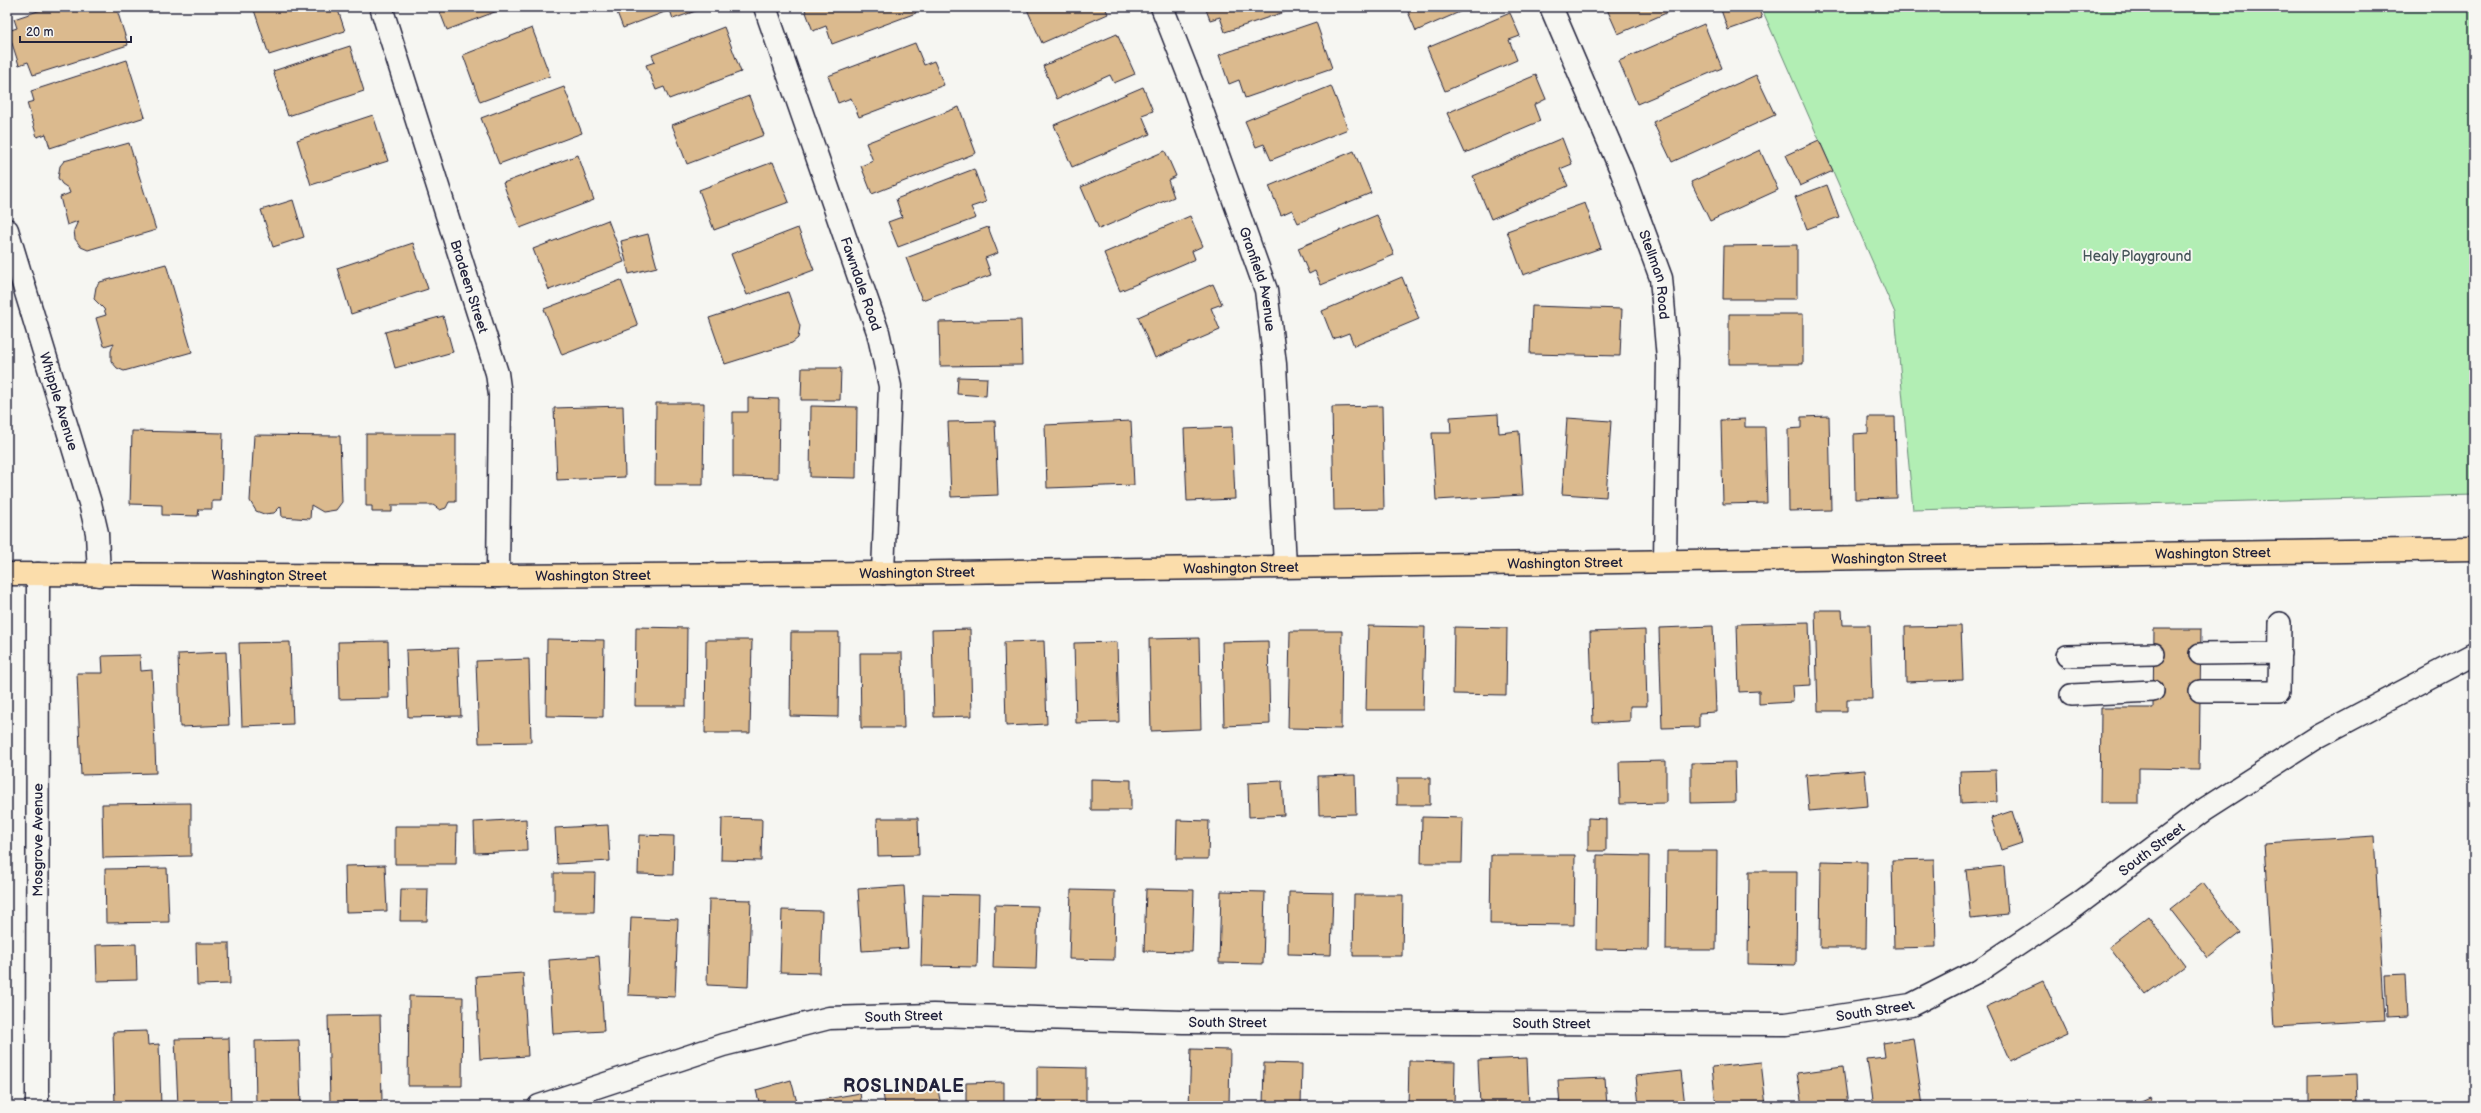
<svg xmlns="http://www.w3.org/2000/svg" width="2481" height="1113" font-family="'Balsamiq Sans',sans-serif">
<rect width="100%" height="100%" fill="#f6f6f2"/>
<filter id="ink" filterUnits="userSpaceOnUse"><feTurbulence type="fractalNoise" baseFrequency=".025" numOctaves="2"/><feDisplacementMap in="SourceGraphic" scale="8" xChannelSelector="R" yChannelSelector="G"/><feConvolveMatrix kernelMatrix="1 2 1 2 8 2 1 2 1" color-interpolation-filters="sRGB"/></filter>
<g filter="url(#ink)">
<!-- green -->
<path fill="#b2eeb4" stroke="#6a8878" d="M1761 7H2474V495L1913 510 1895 313Z"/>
<!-- building -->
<path fill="#dbba8e" stroke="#22223b" d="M50 7H116L128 45 33 75 28 62 19 65 8 31 17 28 14 19Z
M263 7H337L345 31 269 55 254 10Z
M438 7H508L447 30Z
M615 7H707L673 19 670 10 623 28Z
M804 7H914L916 13 832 44 826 26 813 31Z
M1026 7H1105L1108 14 1042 43Z
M1205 7H1299L1225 32 1220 17 1210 20Z
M1406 7H1471L1416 31Z
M1606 7H1680L1618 34Z
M1720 7H1758L1762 18 1728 30Z
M1510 13 1520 36 1509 40 1517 60 1445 91 1427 48Z
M1316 22 1332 68 1245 98 1239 80 1229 84 1219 55Z
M1704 24 1722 68 1637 104 1619 61Z
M724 27 741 72 669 99 664 87 656 90 646 65 655 62 652 55Z
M532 28 550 76 480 102 463 55Z
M1117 34 1135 74 1114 83 1110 75 1057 99 1043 66Z
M915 43 924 65 934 61 944 85 859 117 851 98 838 103 828 76Z
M350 46 364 91 288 116 273 71Z
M127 60 145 117 50 148 46 134 37 137 27 103 34 101 31 91Z
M1536 75 1546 99 1534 105 1540 121 1465 153 1447 113Z
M1756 75 1775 115 1672 162 1653 122Z
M1331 86 1348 129 1271 160 1264 144 1256 147 1245 121Z
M564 87 582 133 499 164 481 118Z
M1143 87 1153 111 1142 115 1150 134 1072 167 1054 125Z
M749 96 764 135 687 164 672 125Z
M959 107 976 153 872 194 861 166 873 161 866 143Z
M373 115 388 161 311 185 297 140Z
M1562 138 1572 164 1560 169 1568 186 1491 219 1473 176Z
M1819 140 1833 171 1800 186 1786 155Z
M129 143 156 230 88 250 81 247 75 239 74 230 78 221 67 225 60 197 70 193 68 188 62 184 58 178 60 166 64 161Z
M1760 150 1778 190 1710 221 1691 182Z
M1165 151 1176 176 1168 180 1174 197 1099 229 1081 187Z
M1354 151 1371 193 1298 223 1292 210 1281 215 1269 186Z
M578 155 594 200 520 228 503 183Z
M773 162 789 202 714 230 699 190Z
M974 169 986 202 971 207 976 218 898 247 888 222 902 217 896 199Z
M1827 185 1839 217 1807 229 1795 197Z
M293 200 304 237 273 247 261 210Z
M1585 203 1601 248 1523 275 1507 231Z
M1377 215 1394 255 1321 285 1315 271 1309 274 1298 248Z
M1190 216 1203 246 1192 251 1195 259 1120 291 1104 253Z
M608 220 624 262 549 290 533 249Z
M988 227 998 253 985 258 991 275 922 300 906 258Z
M798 228 814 270 747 295 731 254Z
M648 234 657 267 629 274 621 241Z
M413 243 428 289 351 314 337 268Z
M1797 245V299H1723L1724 246Z
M166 264 192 352 124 371 117 368 111 361V351L114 343 104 346 96 318 106 315 104 309 94 299 96 287 100 282Z
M1402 277 1419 319 1354 346 1349 333 1333 339 1322 311Z
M621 280 638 326 562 355 544 309Z
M1213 284 1222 304 1211 308 1220 330 1155 358 1138 317Z
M788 292 800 326 798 338 792 343 725 364 709 318Z
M1532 306 1622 309 1620 356 1530 354Z
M1729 314H1803V364H1729Z
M443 316 453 352 395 368 385 332Z
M1021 320 1022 365 940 366 939 322Z
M802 368H841L840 400H801Z
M958 377 987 378 986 396 957 394Z
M748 398 779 399 778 478 733 477V412H748Z
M656 403H704L703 485H655Z
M623 406 625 477 557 480 554 408Z
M811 406 857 407 856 478 810 477Z
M1382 406 1384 509 1334 510 1332 407Z
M1498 414 1499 433 1519 431 1523 495 1436 500 1432 433H1451L1450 417Z
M1829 416 1831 510 1789 511 1788 429 1801 428V417Z
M1868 417H1895L1897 498 1855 499 1854 434 1868 433Z
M1567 418 1611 421 1606 497 1562 494Z
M1745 419V427H1765L1767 503 1723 504 1721 420Z
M995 421 998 495 951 497 948 422Z
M1131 421 1134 485 1047 488 1045 425Z
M1232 427 1235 499 1187 501 1184 429Z
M132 431 223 433 221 501H212V509H199L198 516 162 515V505L130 504Z
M366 434H456V502H449L446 508 440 510 433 505H392V512H372V506H366Z
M254 435 340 436 342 502 336 510 323 512 311 505 310 519 282 517 281 506 274 513 264 514 256 511 250 501Z
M1815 610H1842L1843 625H1870L1872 699H1847V711H1818Z
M1809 622 1811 685 1792 686 1793 702 1759 704V691L1739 692 1737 624Z
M1368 626 1425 627 1423 710H1366Z
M1713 626 1716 712 1699 713V727L1662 728 1659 628Z
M1961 626 1963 680 1906 682 1905 627Z
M636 627 687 628 686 706H635Z
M1454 627 1507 628 1506 695 1453 694Z
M970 629 972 716 934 717 932 630Z
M2154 629H2201L2199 769 2139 768V803H2100L2101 708H2153Z
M1645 630 1647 706H1630V721L1593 723 1590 632Z
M1290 631H1342L1341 729 1288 728Z
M791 632H839L838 717 790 716Z
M1199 638 1201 729 1151 731 1149 639Z
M547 639 604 640 603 717 546 716Z
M706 640H752L750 733H705Z
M388 641 389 698 339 699 338 642Z
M1044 641 1047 724 1006 726 1004 642Z
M1268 641 1270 724 1224 726 1222 642Z
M290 642 293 724 242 726 239 643Z
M1117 642 1119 722 1076 723 1074 643Z
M458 648 461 716 408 717 406 650Z
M226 652 229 725 180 727 178 654Z
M860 653H902L904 728H861Z
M140 655 141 671 152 670 156 773 81 775 77 673H103L102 656Z
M529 659 531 742 479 743 476 661Z
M1666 761V803L1620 804 1619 762Z
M1735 762 1736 802 1691 803V763Z
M1865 770 1868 806 1809 811 1806 775Z
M1996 770 1997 802 1961 804 1960 771Z
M1355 775 1356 814 1319 815 1318 776Z
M1397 778H1430V805H1397Z
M1091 779 1131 780V810H1091Z
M1282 781 1284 815 1249 817 1248 783Z
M191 803V856L103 858 102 804Z
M2012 811 2022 843 2001 850 1991 818Z
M1422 817 1463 818 1462 863H1421Z
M722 818 762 819 761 861 721 860Z
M877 818H918L919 855 878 856Z
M1588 818 1606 819V851H1588Z
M526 819 527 851 475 853 474 822Z
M1177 820 1209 821 1208 859H1176Z
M608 825 610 861 557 864 555 828Z
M395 826H457L456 864H395Z
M639 835 674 836 673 875 638 874Z
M2374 836 2385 1021 2275 1027 2264 843Z
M1667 851H1717L1716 950H1666Z
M1491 855H1575L1574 925 1490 924Z
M1597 855 1649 856 1648 950 1596 949Z
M1934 859 1936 947 1894 948 1892 860Z
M1821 861 1867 862 1866 948H1820Z
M385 865 387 911 346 912 345 866Z
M2004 866 2008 915 1971 919 1966 870Z
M167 868 169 922 106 923 105 869Z
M1749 871H1797L1796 965 1748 964Z
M554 873H595L594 912H554Z
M2203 883 2240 933 2208 958 2170 909Z
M904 886 908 948 862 951 858 889Z
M401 889H428L427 921H400Z
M1146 889 1194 890 1192 952 1144 951Z
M1071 890 1115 891 1114 960 1069 959Z
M1221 891 1265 892 1263 964 1219 963Z
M1289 892 1333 893 1331 955 1288 954Z
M923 894 979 895 977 967 921 966Z
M1354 895H1403L1402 956H1353Z
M709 899 751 900 748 987 707 985Z
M995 905 1038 906 1036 969 993 968Z
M782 910 822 911 820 973 780 972Z
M2148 916 2185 965 2146 994 2109 946Z
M631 917 678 919 675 997 628 995Z
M196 943H229L230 984 197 985Z
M136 944 137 980 97 981 96 945Z
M599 956 604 1031 553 1034 549 960Z
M523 973 528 1056 480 1059 476 976Z
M2406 975 2408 1015 2387 1016 2385 976Z
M2043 981 2068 1035 2010 1061 1986 1007Z
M409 996 463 997 462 1086H408Z
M380 1015 382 1101 330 1102 328 1016Z
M147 1031 148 1045 159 1044 161 1106H115L113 1032Z
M229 1038 231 1106H178L175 1039Z
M1913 1038 1923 1106H1874L1867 1059 1885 1057 1883 1043Z
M299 1040 301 1106H256L255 1041Z
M1191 1049 1230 1050 1229 1106H1189Z
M1527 1058 1529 1106H1480L1478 1060Z
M1409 1061 1455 1062 1454 1106H1408Z
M1761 1062 1766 1106H1716L1712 1067Z
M1264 1063 1302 1064 1301 1106H1263Z
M1037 1067 1086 1068V1106H1037Z
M1843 1067 1848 1106H1802L1797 1073Z
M1681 1071 1685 1106H1639L1636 1076Z
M2357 1074 2358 1106H2307V1076Z
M1605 1078 1607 1106H1560L1558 1080Z
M791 1080 798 1106H760L756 1090Z
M1004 1082V1106H966V1083Z
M937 1084 941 1106H885L883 1093Z
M860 1093 862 1106H816L815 1101Z
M2150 1097 2154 1106H2130Z"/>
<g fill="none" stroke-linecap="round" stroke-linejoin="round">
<defs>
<path id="lane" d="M2200 654 2280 653
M2067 656 2154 654
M2200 691H2279L2280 623
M2071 695 2153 691"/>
<g id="street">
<path id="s1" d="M381 7 497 373 500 395 498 576"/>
<path id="s2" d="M765 7 878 332 890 386 883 573"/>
<path id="s3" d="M1162 7 1195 91 1266 290 1275 364 1285 566"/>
<path id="s4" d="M1551 7 1621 170 1661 278 1668 359 1665 560"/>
<path id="s5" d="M7 230 90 503 97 533 99 575"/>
<path id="s6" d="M37 1106 38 574"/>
<path id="s7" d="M539 1106 723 1045 829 1018 933 1015 1183 1022 1786 1024 1911 1005 1980 970 2077 905 2205 809 2319 736 2474 654"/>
</g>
<g id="primary">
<path id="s8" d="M7 574 498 576 883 573 2474 549"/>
</g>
</defs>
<!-- lane casing -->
<use href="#lane" stroke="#22223b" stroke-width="24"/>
<!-- street casing -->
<use href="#street" stroke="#22223b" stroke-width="25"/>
<!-- primary casing -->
<use href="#primary" stroke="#22223b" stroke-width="25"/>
<!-- lane -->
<use href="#lane" stroke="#f6f6f2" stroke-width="21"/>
<!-- street -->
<use href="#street" stroke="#f6f6f2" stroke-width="22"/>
<!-- primary -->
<use href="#primary" stroke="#fbddab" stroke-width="22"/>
</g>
</g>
<g text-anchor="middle" stroke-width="4" stroke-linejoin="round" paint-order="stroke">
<!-- park labels -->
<g font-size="14" fill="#465559" stroke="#f6f6f2">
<text x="2137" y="261">Healy Playground</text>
</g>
<!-- street labels -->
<g font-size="14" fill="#22223b" stroke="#f6f6f2">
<text dy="5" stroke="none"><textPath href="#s4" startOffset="288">Stellman Road</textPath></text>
<text dy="5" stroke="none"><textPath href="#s3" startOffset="289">Granfield Avenue</textPath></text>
<text dy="5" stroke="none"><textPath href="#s2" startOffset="293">Fawndale Road</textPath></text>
<text dy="5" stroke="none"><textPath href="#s1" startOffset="293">Bradeen Street</textPath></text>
<text dy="5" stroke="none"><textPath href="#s5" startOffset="179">Whipple Avenue</textPath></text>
<text dy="5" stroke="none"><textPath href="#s8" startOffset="2206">Washington Street</textPath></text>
<text dy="5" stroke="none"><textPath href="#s8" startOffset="1882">Washington Street</textPath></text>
<text dy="5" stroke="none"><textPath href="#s8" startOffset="1558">Washington Street</textPath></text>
<text dy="5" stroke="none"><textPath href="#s8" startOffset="1234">Washington Street</textPath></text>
<text dy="5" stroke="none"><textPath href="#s8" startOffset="910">Washington Street</textPath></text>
<text dy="5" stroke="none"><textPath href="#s8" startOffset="262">Washington Street</textPath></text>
<text dy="5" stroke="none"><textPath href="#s8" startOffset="586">Washington Street</textPath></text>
<text dy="5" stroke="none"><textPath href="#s6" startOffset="266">Mosgrove Avenue</textPath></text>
<text dy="5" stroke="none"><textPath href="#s7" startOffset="1674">South Street</textPath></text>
<text dy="5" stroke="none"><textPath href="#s7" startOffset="1350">South Street</textPath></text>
<text dy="5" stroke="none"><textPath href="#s7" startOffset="378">South Street</textPath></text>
<text dy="5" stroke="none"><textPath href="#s7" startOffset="702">South Street</textPath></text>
<text dy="5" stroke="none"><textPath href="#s7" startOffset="1026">South Street</textPath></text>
</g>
<!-- district labels -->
<g font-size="18" font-weight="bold" letter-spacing="1" fill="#22223b" stroke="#f6f6f2">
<text x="904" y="1092">ROSLINDALE</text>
</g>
</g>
<!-- margin -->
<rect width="2481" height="1113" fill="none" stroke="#f6f6f2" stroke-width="24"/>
<rect x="12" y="12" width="2457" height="1089" fill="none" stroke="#22223b" stroke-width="1.5" filter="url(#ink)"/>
<!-- scale -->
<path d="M20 36v6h111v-6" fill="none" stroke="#22223b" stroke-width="2"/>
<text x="26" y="36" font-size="12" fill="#22223b" stroke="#f6f6f2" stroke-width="3" paint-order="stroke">20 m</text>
</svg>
